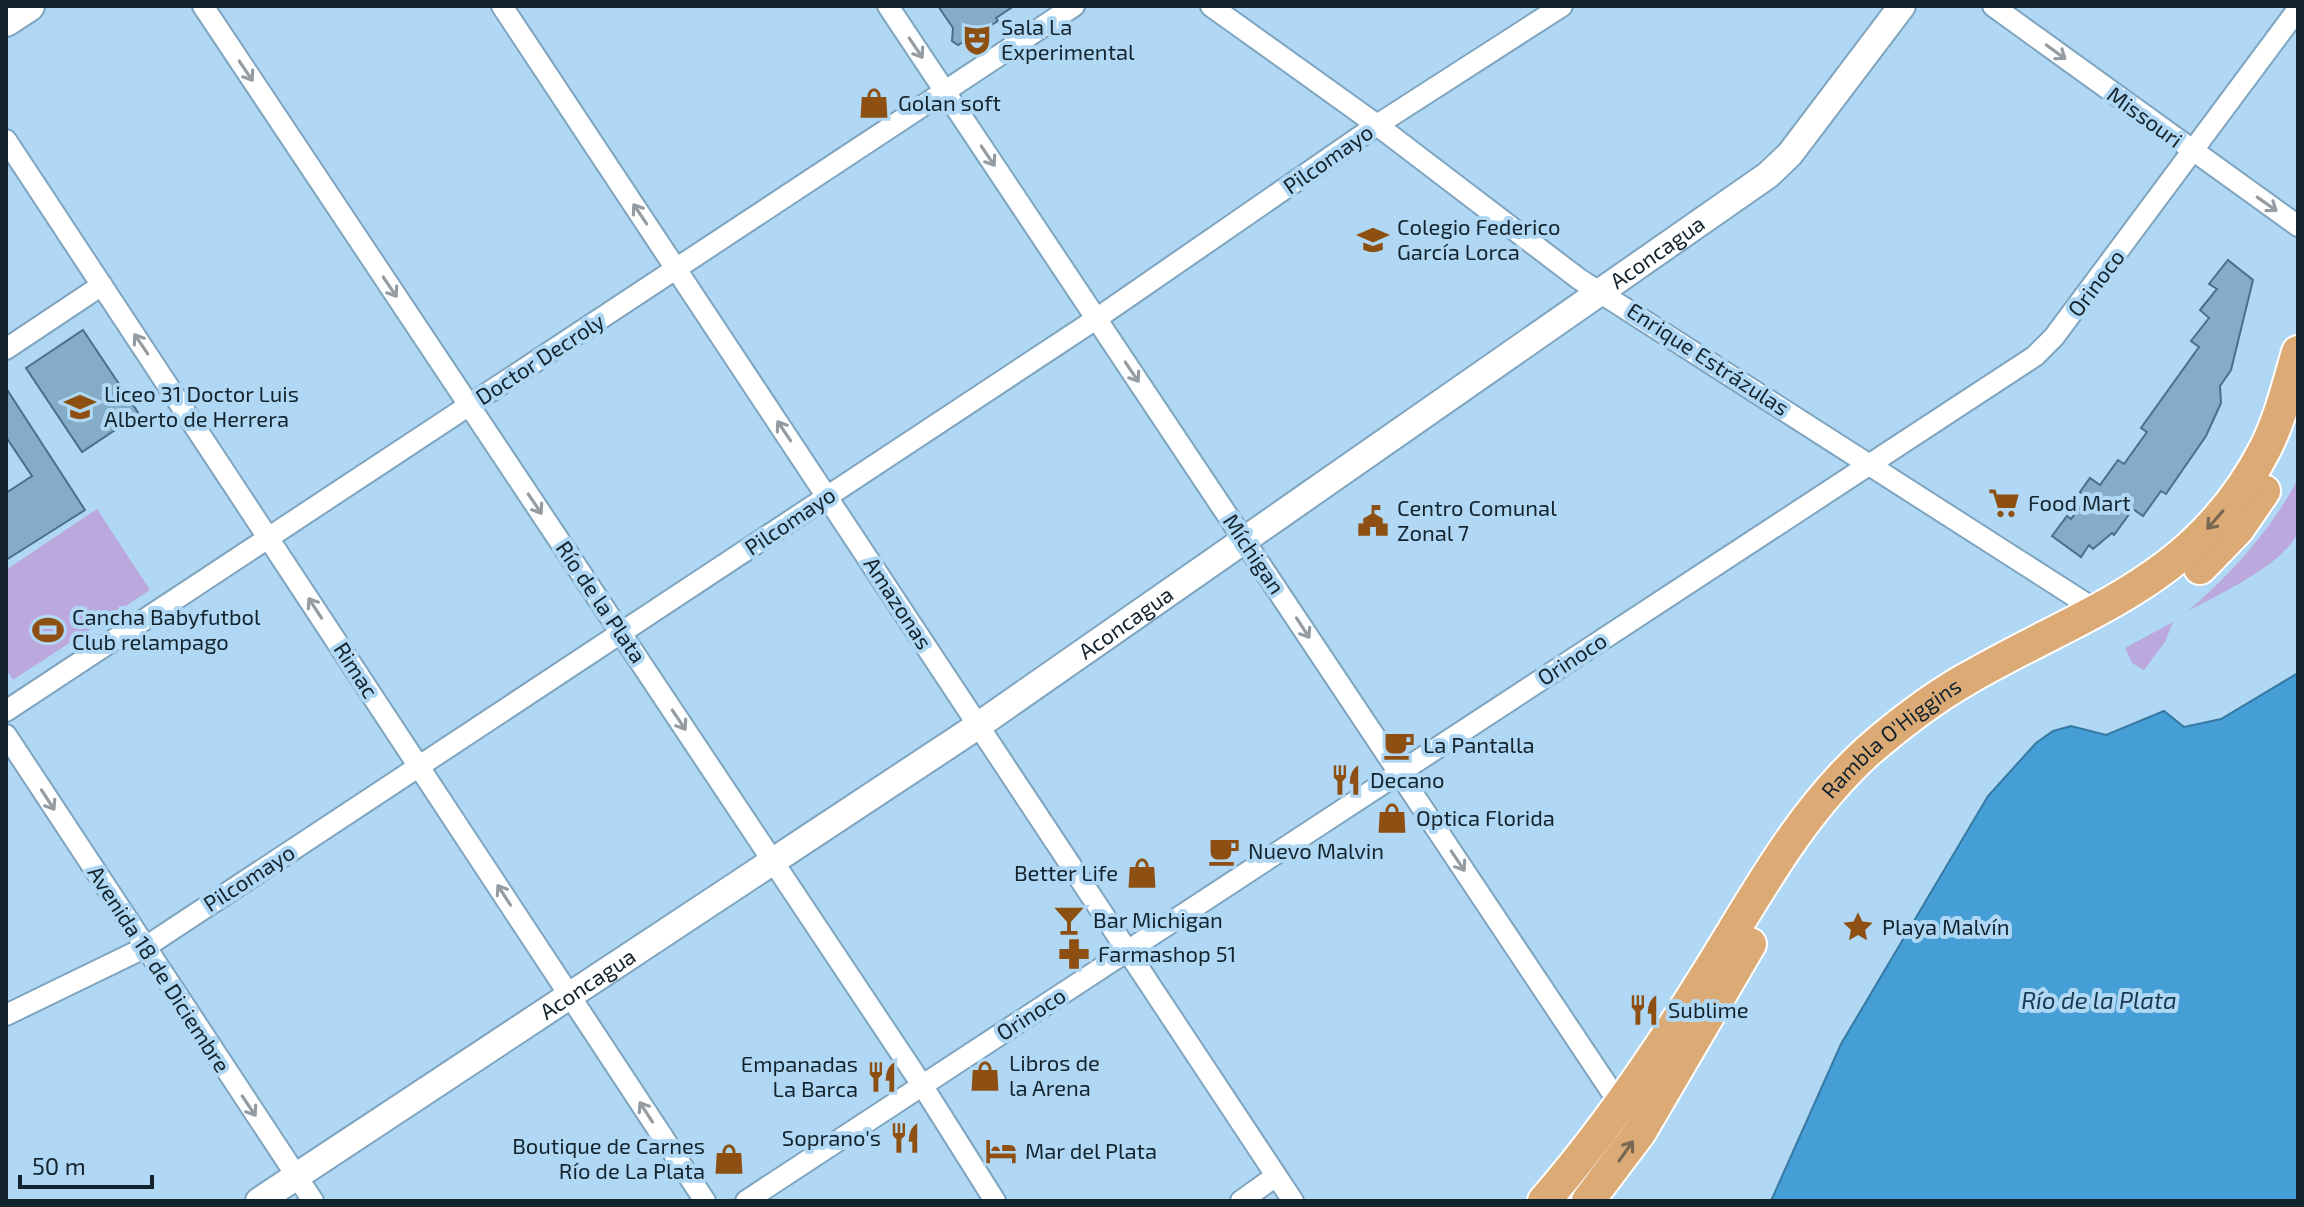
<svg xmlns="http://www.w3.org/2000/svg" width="2304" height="1207" font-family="'Exo 2',sans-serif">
<rect width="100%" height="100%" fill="#b0d8f4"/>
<!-- green -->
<path fill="#bba9de" d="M2298 479C2298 495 2301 515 2298 530 2292 560 2215 597 2188 611 2232 573 2270 531 2298 479Z
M97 509 150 590 13 680 6 669V570Z
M2173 622 2165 642 2144 670 2132 663 2125 648Z"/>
<!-- water -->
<path fill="#459ed5" stroke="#3679a3" stroke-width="2" d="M2298 673V1201H1771L1841 1044 1988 796 2036 743 2053 731 2071 726 2106 735 2164 711 2184 727 2221 719Z"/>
<!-- building -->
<path fill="#85acc7" stroke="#4b6f89" stroke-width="2" d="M938 6H1014L996 18 998 21 958 45 952 41 953 28Z
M2228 260 2253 280 2231 370 2220 386 2221 403 2206 436 2166 494 2161 491 2143 516 2133 509 2114 535 2112 533 2093 549 2089 545 2081 557 2052 536 2067 516 2071 519 2088 498 2080 492 2090 478 2100 485 2118 460 2124 464 2147 432 2141 428 2199 347 2191 341 2209 318 2200 310 2217 289 2209 284Z
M83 330 139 414 82 452 26 368Z
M6 388 85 510 6 560V493L32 476 6 437Z"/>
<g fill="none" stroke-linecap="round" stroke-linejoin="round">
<defs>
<path id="minor" d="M203 6 922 1085 995 1201
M502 6 1293 1201
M888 6 1619 1103
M1211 6 1377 125 1579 279 2099 612
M1993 6 2298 226
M6 140 705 1201
M6 349 102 285
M6 711 1074 6
M6 735 313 1201
M6 1015 144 948 1096 319 1377 125 1562 6
M746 1201 2035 356 2054 337 2298 9
M1241 1201 1276 1176"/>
<g id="tertiary">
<path id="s1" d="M259 1201 979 725 1768 175 1790 154 1902 6"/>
</g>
<path id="secondary" d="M6 21 29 6"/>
<g id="primary">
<path d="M2200 568 2238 529 2264 491"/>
<path id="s2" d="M1544 1201C1607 1129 1662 1047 1712 966 1759 890 1801 812 1868 751 1898 725 1930 700 1965 680 2085 610 2195 584 2265 449 2280 420 2289 383 2298 352"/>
<path d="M1588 1201 1640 1132 1750 944"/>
</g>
</defs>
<!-- minor casing -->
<use href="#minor" stroke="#7ea4bf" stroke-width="24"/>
<!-- tertiary casing -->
<use href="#tertiary" stroke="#7ea4bf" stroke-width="30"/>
<!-- secondary casing -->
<use href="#secondary" stroke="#7ea4bf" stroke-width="34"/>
<!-- primary casing -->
<use href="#primary" stroke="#fff" stroke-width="36"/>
<!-- minor -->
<use href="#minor" stroke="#fff" stroke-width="20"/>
<!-- tertiary -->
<use href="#tertiary" stroke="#fff" stroke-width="26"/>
<!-- secondary -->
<use href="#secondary" stroke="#fff" stroke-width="30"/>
<!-- primary -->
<use href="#primary" stroke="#dcaa75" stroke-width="32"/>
</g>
<!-- one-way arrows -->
<defs><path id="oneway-shaft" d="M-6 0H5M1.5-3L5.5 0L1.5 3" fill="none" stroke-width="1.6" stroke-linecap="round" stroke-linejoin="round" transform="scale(2)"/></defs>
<g stroke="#959ca1">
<use href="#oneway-shaft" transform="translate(916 48) rotate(56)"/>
<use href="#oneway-shaft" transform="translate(2056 52) rotate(36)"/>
<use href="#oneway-shaft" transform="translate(246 71) rotate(56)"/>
<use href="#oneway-shaft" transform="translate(988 156) rotate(56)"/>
<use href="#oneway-shaft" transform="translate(2267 204) rotate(35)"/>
<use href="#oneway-shaft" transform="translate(640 214) rotate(-124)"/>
<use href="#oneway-shaft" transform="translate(390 287) rotate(56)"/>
<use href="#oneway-shaft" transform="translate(141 344) rotate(-124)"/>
<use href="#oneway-shaft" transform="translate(1132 372) rotate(56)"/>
<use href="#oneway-shaft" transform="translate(784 431) rotate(-124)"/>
<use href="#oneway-shaft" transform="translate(535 504) rotate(56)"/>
<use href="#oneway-shaft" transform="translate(315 608) rotate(-123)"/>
<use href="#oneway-shaft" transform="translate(1303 628) rotate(57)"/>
<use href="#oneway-shaft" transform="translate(679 720) rotate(56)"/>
<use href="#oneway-shaft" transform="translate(48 800) rotate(57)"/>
<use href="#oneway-shaft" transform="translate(1458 861) rotate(56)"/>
<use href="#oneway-shaft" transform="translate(504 895) rotate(-123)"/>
<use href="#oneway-shaft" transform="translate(249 1106) rotate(56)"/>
<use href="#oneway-shaft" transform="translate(646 1112) rotate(-123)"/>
</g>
<g stroke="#786752">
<use href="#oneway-shaft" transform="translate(2215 520) rotate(131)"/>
<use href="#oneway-shaft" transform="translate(1626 1151) rotate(-55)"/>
</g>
<!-- icons -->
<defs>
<symbol id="theatre-bare" viewBox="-9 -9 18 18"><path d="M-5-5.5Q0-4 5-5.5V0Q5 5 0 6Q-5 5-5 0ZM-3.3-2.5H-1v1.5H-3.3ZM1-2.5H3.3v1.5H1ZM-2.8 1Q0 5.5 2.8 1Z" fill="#8d5012" stroke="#b0d8f4" stroke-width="2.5" paint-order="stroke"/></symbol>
<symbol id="shop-bare" viewBox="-9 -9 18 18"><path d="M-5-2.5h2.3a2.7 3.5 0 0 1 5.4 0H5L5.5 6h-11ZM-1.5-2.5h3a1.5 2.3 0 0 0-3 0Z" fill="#8d5012" stroke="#b0d8f4" stroke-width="2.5" paint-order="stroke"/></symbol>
<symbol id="school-bare" viewBox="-9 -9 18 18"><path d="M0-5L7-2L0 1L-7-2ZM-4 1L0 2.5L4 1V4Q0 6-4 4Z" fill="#8d5012" stroke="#b0d8f4" stroke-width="2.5" paint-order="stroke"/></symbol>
<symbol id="supermarket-bare" viewBox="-9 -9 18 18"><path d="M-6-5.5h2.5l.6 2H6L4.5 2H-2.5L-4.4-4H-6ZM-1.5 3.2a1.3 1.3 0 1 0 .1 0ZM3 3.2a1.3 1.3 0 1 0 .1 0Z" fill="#8d5012" stroke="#b0d8f4" stroke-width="2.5" paint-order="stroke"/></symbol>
<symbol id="civic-bare" viewBox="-9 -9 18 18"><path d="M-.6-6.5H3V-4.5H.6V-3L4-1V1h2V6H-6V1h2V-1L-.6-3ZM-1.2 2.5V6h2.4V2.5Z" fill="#8d5012" stroke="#b0d8f4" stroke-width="2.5" paint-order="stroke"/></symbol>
<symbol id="stadium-bare" viewBox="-9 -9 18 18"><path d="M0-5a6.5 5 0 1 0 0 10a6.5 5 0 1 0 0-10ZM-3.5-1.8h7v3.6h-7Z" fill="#8d5012" stroke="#b0d8f4" stroke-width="2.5" paint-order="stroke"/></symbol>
<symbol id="cafe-bare" viewBox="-9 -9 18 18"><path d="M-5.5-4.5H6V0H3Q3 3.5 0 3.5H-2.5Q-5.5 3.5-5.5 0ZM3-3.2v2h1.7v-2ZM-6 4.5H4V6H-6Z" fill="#8d5012" stroke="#b0d8f4" stroke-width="2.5" paint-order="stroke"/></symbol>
<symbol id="restaurant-bare" viewBox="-9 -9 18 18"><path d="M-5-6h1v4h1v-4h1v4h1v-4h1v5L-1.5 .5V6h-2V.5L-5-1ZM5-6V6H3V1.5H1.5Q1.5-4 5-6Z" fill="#8d5012" stroke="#b0d8f4" stroke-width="2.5" paint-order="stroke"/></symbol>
<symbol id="bar-bare" viewBox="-9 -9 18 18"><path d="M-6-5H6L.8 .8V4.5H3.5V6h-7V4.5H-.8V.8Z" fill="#8d5012" stroke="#b0d8f4" stroke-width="2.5" paint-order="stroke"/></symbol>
<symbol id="sight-bare" viewBox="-9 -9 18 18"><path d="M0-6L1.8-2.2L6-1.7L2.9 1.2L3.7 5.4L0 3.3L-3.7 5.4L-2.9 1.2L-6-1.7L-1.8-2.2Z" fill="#8d5012" stroke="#b0d8f4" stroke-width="2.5" paint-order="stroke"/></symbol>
<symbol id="pharmacy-bare" viewBox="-9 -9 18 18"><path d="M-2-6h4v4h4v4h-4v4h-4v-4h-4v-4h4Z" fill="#8d5012" stroke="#b0d8f4" stroke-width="2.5" paint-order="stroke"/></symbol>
<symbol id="hotel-bare" viewBox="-9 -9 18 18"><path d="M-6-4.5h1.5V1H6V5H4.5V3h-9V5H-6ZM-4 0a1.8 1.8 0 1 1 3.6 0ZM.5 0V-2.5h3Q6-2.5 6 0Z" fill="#8d5012" stroke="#b0d8f4" stroke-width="2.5" paint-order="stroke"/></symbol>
</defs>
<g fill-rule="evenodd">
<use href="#theatre-bare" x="955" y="18" width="44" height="44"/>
<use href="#shop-bare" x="852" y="81" width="44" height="44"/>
<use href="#school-bare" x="1351" y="218" width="44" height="44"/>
<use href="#school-bare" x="58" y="385" width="44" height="44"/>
<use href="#supermarket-bare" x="1982" y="481" width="44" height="44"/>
<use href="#civic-bare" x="1351" y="499" width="44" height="44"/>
<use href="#stadium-bare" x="26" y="608" width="44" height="44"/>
<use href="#cafe-bare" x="1377" y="723" width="44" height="44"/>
<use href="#restaurant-bare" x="1324" y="758" width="44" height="44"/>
<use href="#shop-bare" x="1370" y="796" width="44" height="44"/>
<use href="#cafe-bare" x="1202" y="829" width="44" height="44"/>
<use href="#shop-bare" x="1120" y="851" width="44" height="44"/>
<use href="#bar-bare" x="1047" y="898" width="44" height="44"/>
<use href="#sight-bare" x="1836" y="905" width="44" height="44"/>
<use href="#pharmacy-bare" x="1052" y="932" width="44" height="44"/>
<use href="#restaurant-bare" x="1622" y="988" width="44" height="44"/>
<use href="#shop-bare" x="963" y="1054" width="44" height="44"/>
<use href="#restaurant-bare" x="860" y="1055" width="44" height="44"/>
<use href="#restaurant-bare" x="883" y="1116" width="44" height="44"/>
<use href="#hotel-bare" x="979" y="1129" width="44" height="44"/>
<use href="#shop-bare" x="707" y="1137" width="44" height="44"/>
</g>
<g text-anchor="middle" stroke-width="8" stroke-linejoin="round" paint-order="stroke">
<!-- poi labels -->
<g font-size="22" fill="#14242e" stroke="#b0d8f4" text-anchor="start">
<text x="1001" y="35">Sala La<tspan x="1001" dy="25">Experimental</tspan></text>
<text x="898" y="111">Golan soft</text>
<text x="1397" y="235">Colegio Federico<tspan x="1397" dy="25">García Lorca</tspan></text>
<text x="104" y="402">Liceo 31 Doctor Luis<tspan x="104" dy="25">Alberto de Herrera</tspan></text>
<text x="2028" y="511">Food Mart</text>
<text x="1397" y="516">Centro Comunal<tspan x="1397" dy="25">Zonal 7</tspan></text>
<text x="72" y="625">Cancha Babyfutbol<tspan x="72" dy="25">Club relampago</tspan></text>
<text x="1423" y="753">La Pantalla</text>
<text x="1370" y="788">Decano</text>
<text x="1416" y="826">Optica Florida</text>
<text x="1248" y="859">Nuevo Malvin</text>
<text x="1118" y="881" text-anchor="end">Better Life</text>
<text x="1093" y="928">Bar Michigan</text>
<text x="1882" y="935">Playa Malvín</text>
<text x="1098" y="962">Farmashop 51</text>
<text x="1668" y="1018">Sublime</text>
<text x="1009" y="1071">Libros de<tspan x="1009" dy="25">la Arena</tspan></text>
<text x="858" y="1072" text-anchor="end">Empanadas<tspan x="858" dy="25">La Barca</tspan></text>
<text x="881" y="1146" text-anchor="end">Soprano's</text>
<text x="705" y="1154" text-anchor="end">Boutique de Carnes<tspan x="705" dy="25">Río de La Plata</tspan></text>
<text x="1025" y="1159">Mar del Plata</text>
</g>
<!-- street labels -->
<g font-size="22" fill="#14242e" stroke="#b0d8f4">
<text transform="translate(2145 117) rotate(36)" y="8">Missouri</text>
<text transform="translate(1328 159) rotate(-35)" y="8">Pilcomayo</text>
<text dy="8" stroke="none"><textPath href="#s1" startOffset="1690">Aconcagua</textPath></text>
<text transform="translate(2096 283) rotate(-53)" y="8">Orinoco</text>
<text transform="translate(540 359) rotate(-33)" y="8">Doctor Decroly</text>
<text transform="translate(1708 359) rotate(33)" y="8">Enrique Estrázulas</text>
<text transform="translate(790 521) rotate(-34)" y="8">Pilcomayo</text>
<text transform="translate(1254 554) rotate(56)" y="8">Míchigan</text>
<text transform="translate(601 602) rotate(56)" y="8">Río de la Plata</text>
<text transform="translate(898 603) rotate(57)" y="8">Amazonas</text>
<text dy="8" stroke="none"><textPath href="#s1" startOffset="1042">Aconcagua</textPath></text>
<text transform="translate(1572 659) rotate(-33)" y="8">Orinoco</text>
<text transform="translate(356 670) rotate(57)" y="8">Rimac</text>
<text dy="8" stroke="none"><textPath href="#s2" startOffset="582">Rambla O'Higgins</textPath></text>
<text transform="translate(249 878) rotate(-33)" y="8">Pilcomayo</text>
<text transform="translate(159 969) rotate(57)" y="8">Avenida 18 de Diciembre</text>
<text dy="8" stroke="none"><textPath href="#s1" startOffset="394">Aconcagua</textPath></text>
<text transform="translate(1031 1014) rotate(-33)" y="8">Orinoco</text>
</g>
<!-- water labels -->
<g font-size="24" font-style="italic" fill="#153a51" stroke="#b0d8f4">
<text x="2099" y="1009">Río de la Plata</text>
</g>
</g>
<!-- border -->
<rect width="2304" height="1207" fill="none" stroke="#14242e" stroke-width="16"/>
<!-- scale -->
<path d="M20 1175v12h132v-12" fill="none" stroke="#14242e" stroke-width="4"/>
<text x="32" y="1175" font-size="24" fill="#14242e" stroke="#b0d8f4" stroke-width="6" paint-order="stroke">50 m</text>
</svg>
